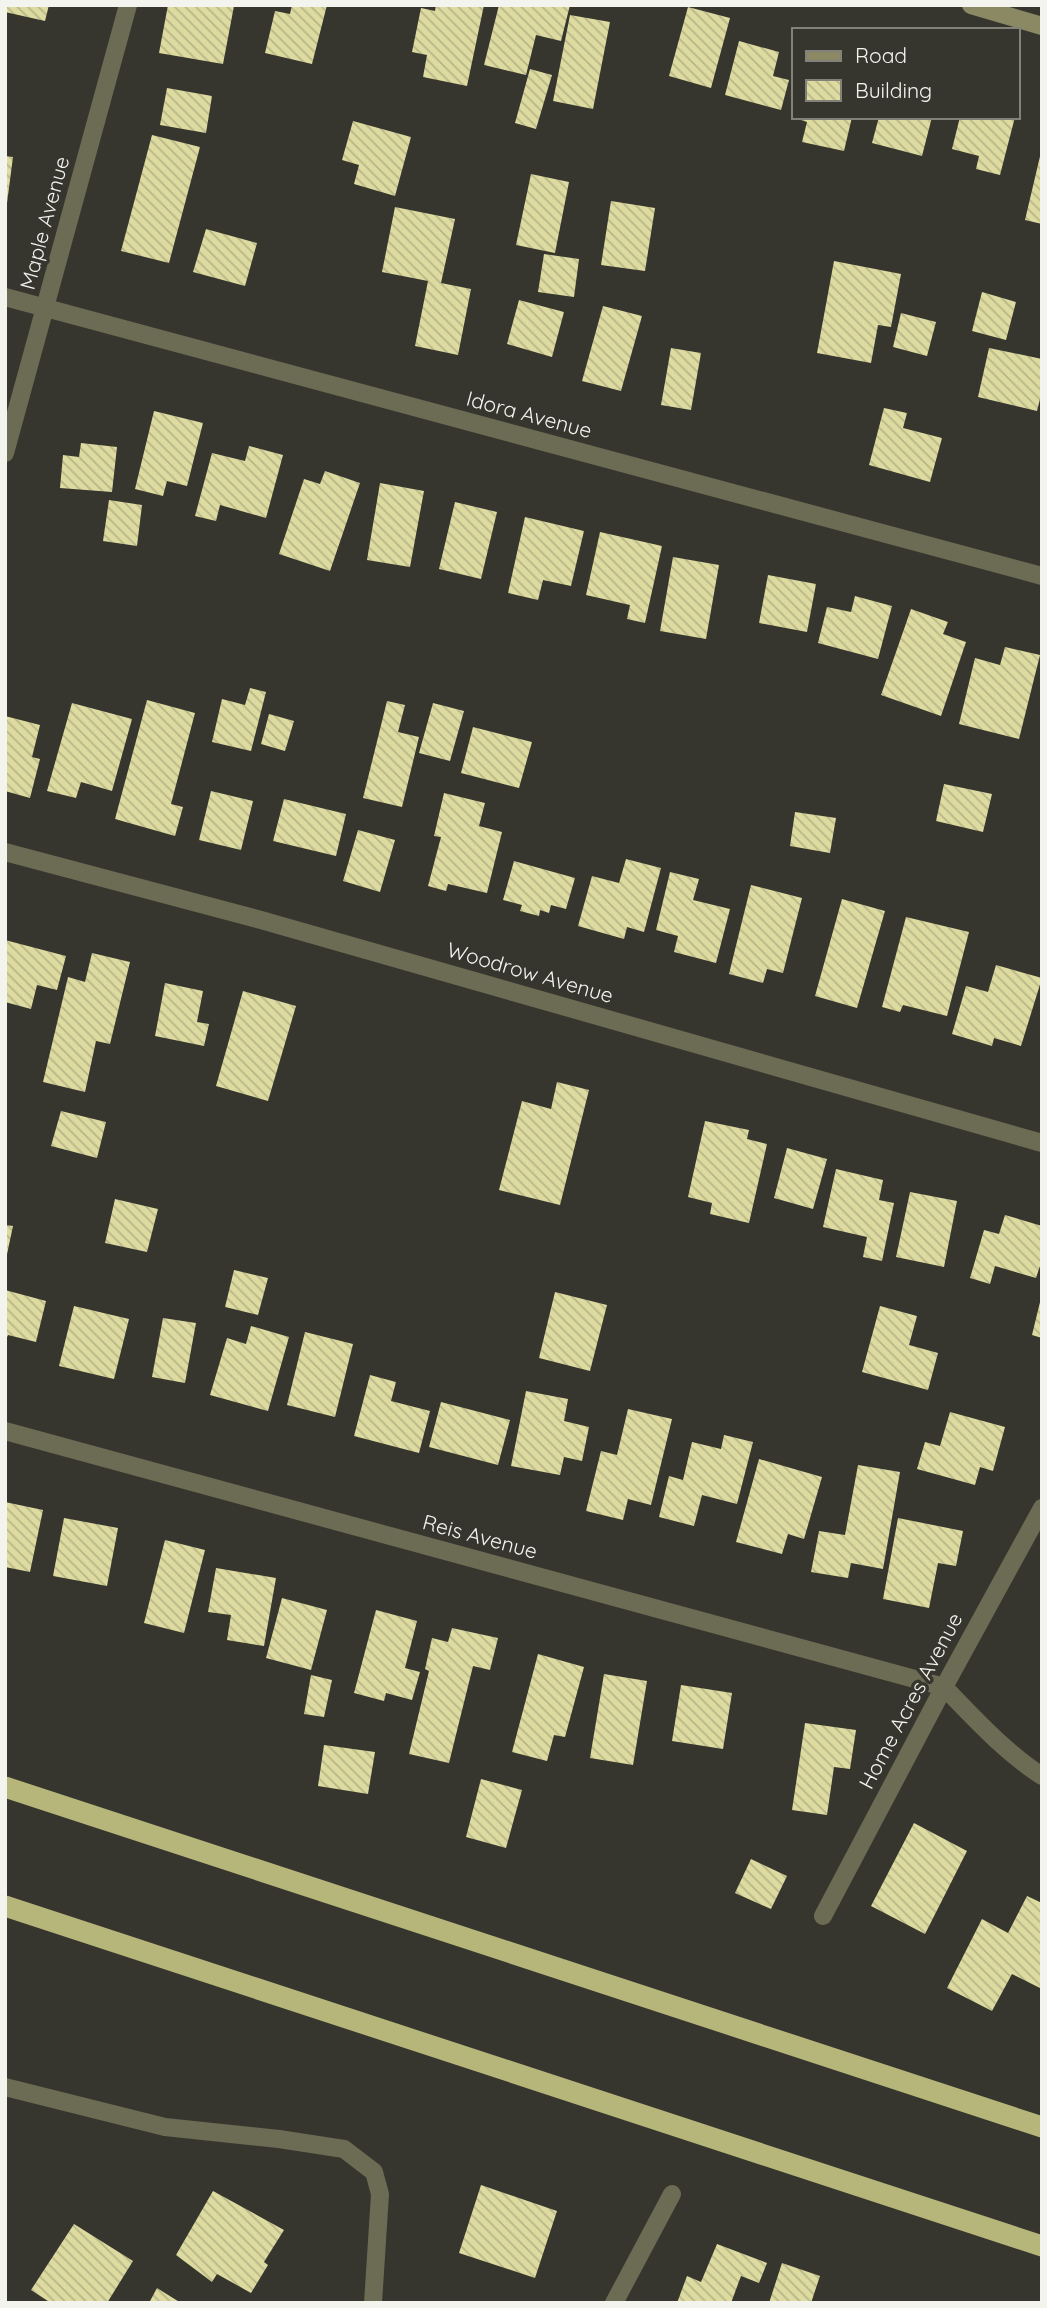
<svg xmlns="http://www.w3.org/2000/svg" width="1047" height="2308" font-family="Quicksand,sans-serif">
<defs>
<pattern id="building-back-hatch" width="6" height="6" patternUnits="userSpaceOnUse" patternTransform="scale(1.75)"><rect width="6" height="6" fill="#dddb9f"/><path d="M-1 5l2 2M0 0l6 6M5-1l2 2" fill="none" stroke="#b8b689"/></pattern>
</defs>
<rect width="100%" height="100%" fill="#36362e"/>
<!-- building -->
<path fill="url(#building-back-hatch)" d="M5 5H49L45 21 5 12Z
M168 5 234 6 223 64 159 53Z
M292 5H327L312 64 265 53 275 11 290 14Z
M436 5H484L467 86 423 77 427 55 412 52 421 8 435 11Z
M499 5H570L561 41 536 35 526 75 484 65Z
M688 7 730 18 711 88 669 76Z
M570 15 610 22 593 109 553 101Z
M739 41 779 52 773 76 789 80 781 110 725 95Z
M530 69 552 75 536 129 515 123Z
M167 88 212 96 206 133 160 125Z
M798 117H852L844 151 802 142 807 122 798 119Z
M879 117H932L922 156 872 143Z
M960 117H1015L1000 175 976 169 979 156 952 149Z
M353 121 411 137 395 196 354 184 359 165 342 160Z
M152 135 200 147 169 263 121 251Z
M1041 152H1042V224L1025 220Z
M5 156 13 157 7 203H5Z
M531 174 569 182 555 253 516 245Z
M611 201 655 208 645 271 601 265Z
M395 207 455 219 441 283 471 289 458 355 415 346 428 281 382 272Z
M206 229 257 243 245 286 193 272Z
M544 254 579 259 574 297 538 292Z
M834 261 901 274 891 327 878 325 871 363 817 353Z
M982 292 1016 302 1006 340 972 331Z
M519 300 564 312 552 357 507 344Z
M603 306 642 316 621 391 582 381Z
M901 313 936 322 927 356 893 347Z
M671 348 701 353 691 410 661 405Z
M989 348 1042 359V391L1037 411 978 397Z
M884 408 907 413 903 428 942 438 930 482 869 465Z
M154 411 203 423 187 486 167 481 163 496 135 489Z
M81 443 117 447 112 492 60 488 63 455 79 457Z
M249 446 283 455 266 518 220 505 216 521 195 516 212 453 245 461Z
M325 471 360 483 330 571 279 554 304 479 320 484Z
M380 483 424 491 410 567 367 560Z
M109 500 142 505 137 546 103 541Z
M455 502 497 512 481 579 439 569Z
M525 517 584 531 571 586 543 580 538 600 508 593Z
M600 532 662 546 645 623 627 619 630 605 586 595Z
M673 557 719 565 706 639 660 631Z
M768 575 816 584 807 632 759 623Z
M855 596 892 606 878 659 818 643 827 607 851 612Z
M911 609 948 622 943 634 966 642 941 716 881 695Z
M1005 647 1040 655 1019 739 959 724 975 658 1000 665Z
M250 688 266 692 251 751 212 742 222 699 245 705Z
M147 700 195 713 171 804 183 807 175 836 115 819Z
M387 701 405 705 398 732 419 737 402 807 363 798Z
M72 703 132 719 112 791 81 782 76 798 47 791Z
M433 703 464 711 450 761 419 753Z
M269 714 294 721 285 751 261 744Z
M5 716 40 725 32 757 40 759 30 798 5 791Z
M473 727 532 742 519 788 461 773Z
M944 784 992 794 983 832 936 821Z
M211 791 253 801 241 850 199 840Z
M444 793 485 803 479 826 502 832 487 893 448 884 446 891 428 886 441 837 434 836Z
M284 799 346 814 336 856 273 841Z
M795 812 836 818 830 853 790 846Z
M358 830 395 840 380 892 343 881Z
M626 859 661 868 644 932 627 927 624 939 578 926 592 876 619 883Z
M514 861 575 878 566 909 551 905 549 913 540 910 539 916 520 911 522 905 503 900Z
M670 872 699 879 693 900 730 909 716 963 674 952 678 936 656 930Z
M751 885 802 898 783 973 767 969 763 983 729 974Z
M842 899 885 911 857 1008 815 996Z
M906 917 969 932 947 1016 903 1005 900 1012 882 1007Z
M5 940 66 956 57 990 37 985 31 1009 5 1002Z
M92 953 130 962 110 1044 96 1041 85 1092 43 1082 68 977 85 982Z
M996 965 1042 978 1021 1046 994 1038 992 1046 952 1034 966 986 988 992Z
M165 983 203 991 197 1022 209 1024 204 1046 155 1036Z
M243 991 296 1006 268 1101 216 1086Z
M557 1082 589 1090 560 1205 499 1190 522 1101 551 1109Z
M61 1111 106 1122 97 1158 51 1146Z
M705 1121 749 1130 747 1139 767 1144 749 1223 710 1214 712 1203 688 1197Z
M787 1148 827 1159 813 1209 774 1198Z
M836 1169 883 1180 879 1200 894 1203 882 1261 863 1257 867 1237 823 1227Z
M910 1192 957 1201 944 1267 896 1257Z
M115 1199 158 1209 147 1252 105 1243Z
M1005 1215 1042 1226V1260L1036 1278 995 1266 990 1284 970 1278 984 1230 999 1234Z
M5 1225 13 1226 6 1259H5Z
M234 1270 268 1278 258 1315 225 1307Z
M5 1290 46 1301 36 1342 8 1335 5 1341Z
M555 1292 607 1305 590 1371 539 1358Z
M1041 1298H1042V1338L1032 1335Z
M74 1306 129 1319 114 1379 59 1366Z
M880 1306 917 1316 909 1345 938 1353 928 1390 862 1372Z
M163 1318 196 1323 185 1383 152 1377Z
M251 1326 289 1337 268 1411 210 1395 227 1338 246 1344Z
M305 1332 353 1344 335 1417 287 1405Z
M370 1375 396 1382 391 1401 430 1411 419 1453 354 1436Z
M526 1391 568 1399 564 1421 589 1427 582 1461 564 1457 560 1475 511 1466Z
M441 1402 510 1420 498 1465 429 1447Z
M628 1409 672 1419 651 1505 628 1499 623 1520 586 1511 601 1451 617 1455Z
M950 1412 1005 1427 993 1471 980 1467 975 1485 917 1469 925 1442 940 1446Z
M724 1435 753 1442 737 1504 702 1495 694 1526 659 1517 669 1476 683 1480 692 1442 721 1449Z
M759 1459 822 1477 804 1539 788 1534 782 1554 736 1542Z
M858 1465 900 1472 883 1569 851 1563 848 1578 811 1572 819 1531 845 1535Z
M5 1502 43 1510 30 1572 5 1567Z
M64 1518 118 1528 107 1586 53 1576Z
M898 1518 963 1531 956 1566 938 1563 929 1608 883 1599Z
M165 1540 205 1550 184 1633 144 1623Z
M216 1568 276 1578 264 1646 227 1640 231 1615 208 1612Z
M282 1598 327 1610 311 1670 266 1658Z
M376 1610 417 1621 405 1668 420 1672 412 1700 386 1693 384 1701 354 1693Z
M452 1628 498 1638 490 1670 473 1666 449 1763 409 1754 429 1671 425 1669 432 1638 448 1642Z
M538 1654 584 1667 565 1737 554 1735 547 1761 512 1752Z
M604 1674 647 1681 633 1765 590 1758Z
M311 1675 332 1680 324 1717 304 1714Z
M681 1685 732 1693 723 1749 672 1741Z
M805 1723 856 1730 850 1769 834 1767 827 1815 792 1810Z
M324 1745 375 1752 368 1794 318 1786Z
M481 1779 522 1790 506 1848 466 1837Z
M914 1823 967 1851 925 1934 871 1906Z
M751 1859 787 1876 771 1909 735 1893Z
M1027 1896 1042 1903V1989L1012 1974 992 2011 947 1988 982 1919 1008 1933Z
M481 2185 557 2211 535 2278 459 2253Z
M213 2191 284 2230 264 2262 268 2265 251 2293 217 2274 212 2282 176 2255Z
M74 2224 133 2261 107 2303H51L31 2290Z
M717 2244 767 2263 759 2283 741 2276 731 2303H677L687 2276 701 2282Z
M782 2263 820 2276 811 2303H769Z
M157 2288 181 2303H149Z"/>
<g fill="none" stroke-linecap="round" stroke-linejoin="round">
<!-- service -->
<path stroke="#6c6b54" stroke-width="18" d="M5 2087 165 2127 279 2139 344 2149 374 2172 380 2194 373 2303"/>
<!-- minor -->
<path stroke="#6c6b54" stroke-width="18" d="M5 297 1042 576
M5 453 128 5
M5 852 261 920 1042 1143
M5 1431 944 1687C975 1719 1005 1752 1042 1776
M823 1916 944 1687 1042 1508
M614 2303 672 2194"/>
<!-- secondary -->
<path stroke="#8a8964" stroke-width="18" d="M971 5 1042 26"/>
<!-- motorway -->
<path stroke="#b6b57a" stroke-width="21" d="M5 1787 1042 2127
M5 1906 1042 2246"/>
</g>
<g text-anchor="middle" stroke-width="7" stroke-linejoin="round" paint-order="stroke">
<!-- street labels -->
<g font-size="21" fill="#f4f4ef" stroke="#36362e">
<text transform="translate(45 223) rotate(-75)" y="7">Maple Avenue</text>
<text transform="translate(529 415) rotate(15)" y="7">Idora Avenue</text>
<text transform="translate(530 973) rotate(16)" y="7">Woodrow Avenue</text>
<text transform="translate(480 1537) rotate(15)" y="7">Reis Avenue</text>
<text transform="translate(911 1701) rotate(-62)" y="7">Home Acres Avenue</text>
</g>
</g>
<!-- border -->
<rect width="1047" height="2308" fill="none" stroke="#f4f4ef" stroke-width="14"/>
<!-- legend -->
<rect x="792" y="28" width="228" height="91" fill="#36362e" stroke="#82827b" stroke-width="2"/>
<rect x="806" y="51" width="35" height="10" fill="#8a8964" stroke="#82827b" stroke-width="2"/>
<text x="855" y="63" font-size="21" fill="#f4f4ef">Road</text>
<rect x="806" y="80" width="35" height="21" fill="url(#building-back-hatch)" stroke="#82827b" stroke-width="2"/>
<text x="855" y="98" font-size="21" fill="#f4f4ef">Building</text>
</svg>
